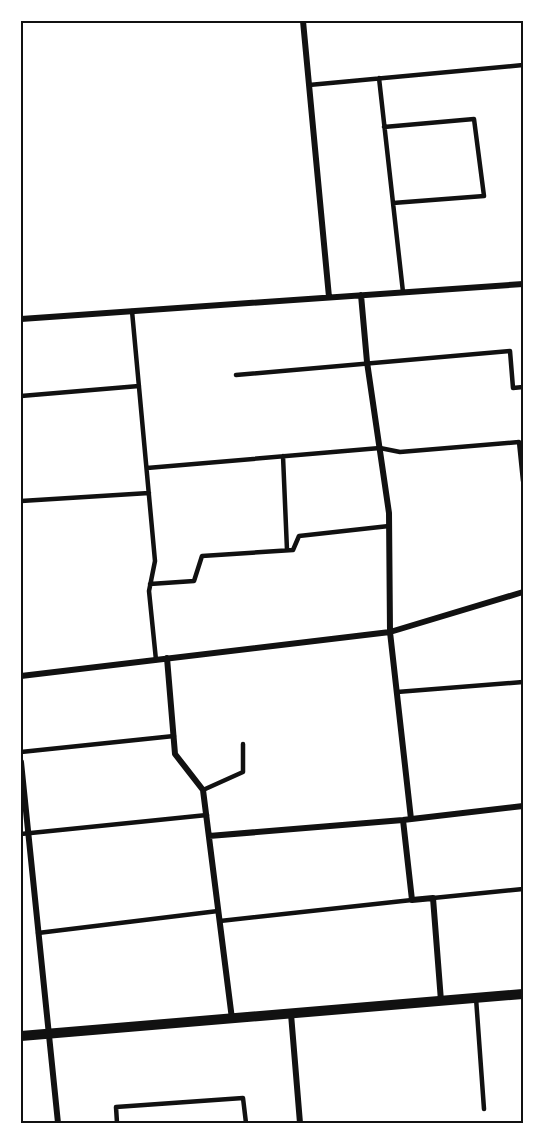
<svg xmlns="http://www.w3.org/2000/svg" width="544" height="1144" font-family="Signika,sans-serif">
<rect width="100%" height="100%" fill="#fff"/>
<g fill="none" stroke-linecap="round" stroke-linejoin="round">
<!-- service -->
<path stroke="#111" stroke-width="4.5" d="M379 78 403 292
M309 85 523 65
M384 127 474 119 484 196 393 203
M132 311 155 561 149 591 156 660
M236 375 510 351 513 388 523 387
M21 396 139 386
M283 456 287 550
M147 468 380 448 400 452 519 442 523 481
M21 501 149 493
M150 584 194 581 202 556 293 550 299 536 389 526
M397 692 523 682
M21 752 174 736
M203 790 243 772V744
M21 834 207 815
M433 898 523 889
M220 921 412 900
M38 933 218 911
M476 998 484 1109
M117 1123 116 1107 243 1098 246 1123"/>
<!-- minor -->
<path stroke="#111" stroke-width="6" d="M303 21 329 297
M361 295 367 362 389 513 390 632 411 819
M21 319 523 284
M167 658 175 754 203 790 232 1019
M21 676 390 632 523 592
M21 762 58 1123
M403 820 412 900 433 898 441 1001
M209 836 403 820 523 806
M291 1014 300 1123"/>
<!-- tertiary -->
<path stroke="#111" stroke-width="10" d="M21 1036 523 994"/>
</g>
<!-- border -->
<rect width="544" height="1144" fill="none" stroke="#ffffff" stroke-width="45"/>
<rect x="22" y="22" width="500" height="1100" fill="none" stroke="#111" stroke-width="2"/>
</svg>
